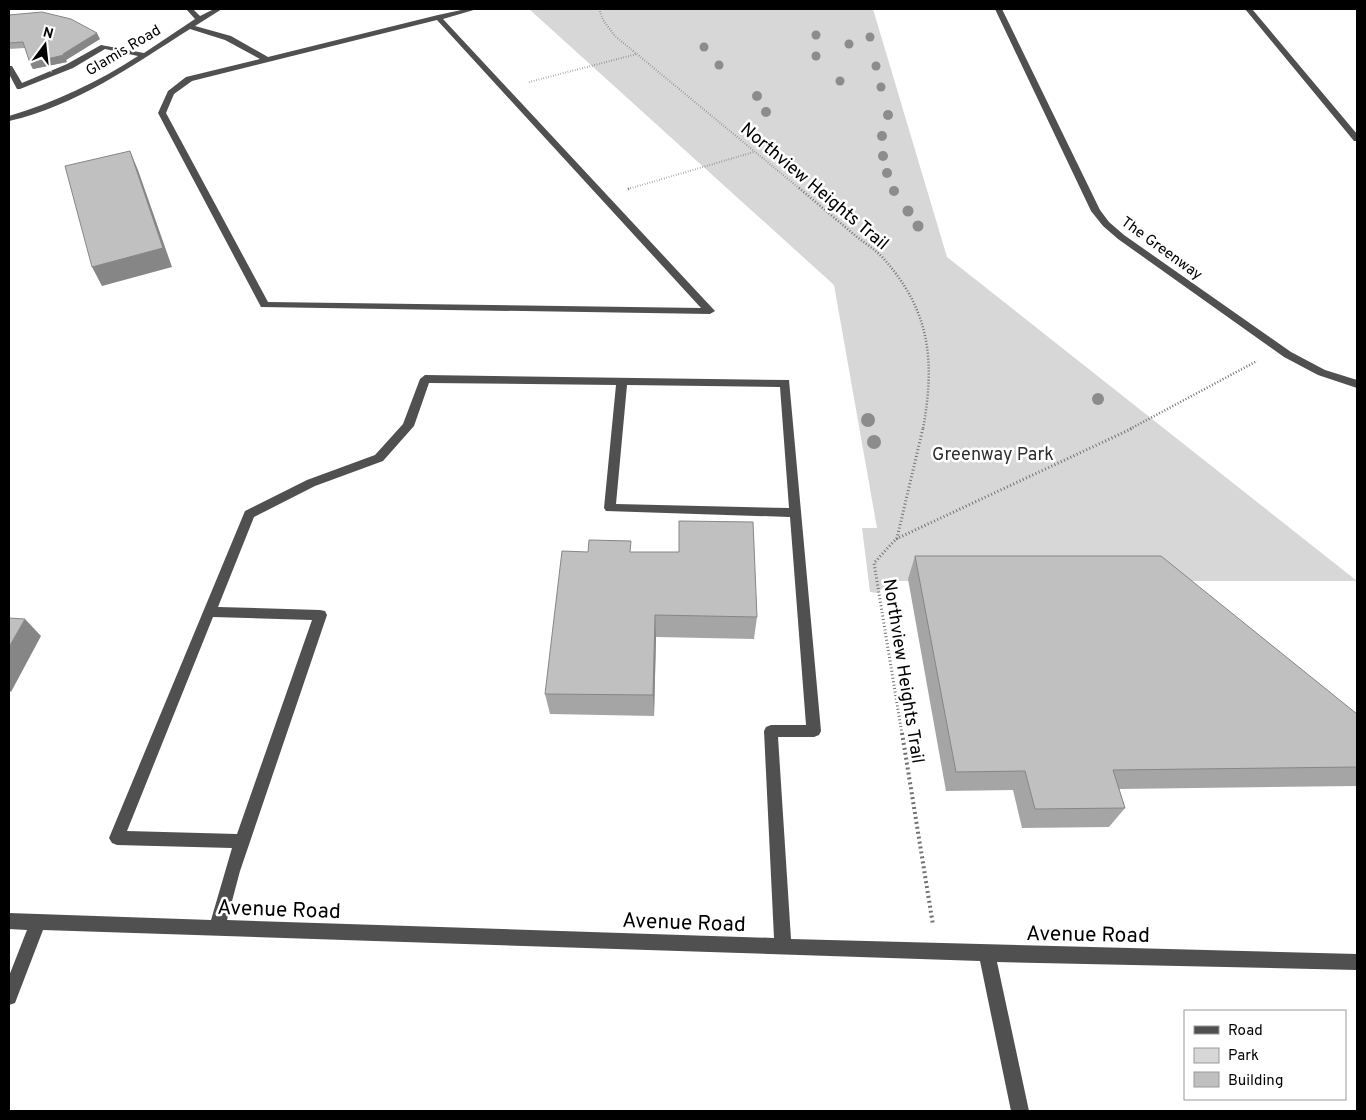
<svg xmlns="http://www.w3.org/2000/svg" width="1366" height="1120" font-family="Overpass,sans-serif">
<rect width="100%" height="100%" fill="#fff"/>
<!-- green -->
<path fill="#d7d7d7" d="M529 9H873L947 257 1357 581H891L877 593 870 592 862 528H877L834 285Z"/>
<g fill="none" stroke-linecap="round" stroke-linejoin="round">
<!-- path-far3 -->
<path stroke="#727272" stroke-width="2" stroke-dasharray="0.5 2" stroke-linecap="butt" d="M599 9 603 20 615 36 800 189
M529 82 637 54
M628 189 754 152"/>
<!-- path-far2 -->
<path stroke="#727272" stroke-width="2.5" stroke-dasharray="1 2" stroke-linecap="butt" d="M799 188C818 204 838 221 857 237 866 244 876 250 884 259 931 312 935 362 923 429
M628 189 631 188
M1130 429 1257 361"/>
<!-- path-far1 -->
<path stroke="#727272" stroke-width="3" stroke-dasharray="1 2.5" stroke-linecap="butt" d="M896 539 1133 428
M902 734 874 563 897 538 923 428"/>
<!-- path -->
<path stroke="#727272" stroke-width="4" stroke-dasharray="2 3" stroke-linecap="butt" d="M902 733 933 925"/>
<!-- minor -->
<path fill="#505050" fill-rule="evenodd" d="M186 9H193L200 16 214 9H222L195 26 231 36 268 57 438 15 466 9H477L443 19 715 311 710 314 261 307 158 113 168 91 186 77 260 59 225 40 190 29C133 65 76 106 9 121V116C55 102 98 82 138 56L105 49 73 68 20 89H17L9 74V66H12L22 83 67 64 101 45 144 53 195 19ZM437 20 701 308 268 302 166 113 174 94 192 81Z
M995 9H1002L1100 210 1109 222 1124 235 1291 352 1325 370 1357 380V388L1318 375 1284 357 1118 239 1103 226 1091 211Z
M1245 9H1252L1357 134V141H1354Z
M425 375 789 380 821 731 819 735 814 737H778L791 939 1357 954V970L997 962 1029 1111H1011L980 961 43 930 15 1003 9 1005V976L27 930 9 929V913L211 920 232 848 117 845 112 843 109 838 245 511 307 480 375 455 403 424 420 379ZM429 383 616 385 604 508 606 511 790 517 806 725H771L766 727 764 731 774 938 227 920 240 871 327 615 325 611 320 610 218 607 254 517 315 486 383 461 414 426ZM627 385 780 387 789 508 616 504ZM213 617 312 620 237 834 127 831Z"/>
</g>
<!-- trees -->
<g fill="#8c8c8c">
<circle cx="816" cy="35" r="4.5"/>
<circle cx="870" cy="37" r="4.5"/>
<circle cx="849" cy="44" r="4.5"/>
<circle cx="704" cy="47" r="4.5"/>
<circle cx="816" cy="56" r="4.5"/>
<circle cx="719" cy="65" r="4.5"/>
<circle cx="876" cy="66" r="4.5"/>
<circle cx="840" cy="81" r="4.5"/>
<circle cx="881" cy="87" r="4.5"/>
<circle cx="757" cy="96" r="5"/>
<circle cx="766" cy="112" r="5"/>
<circle cx="888" cy="115" r="5"/>
<circle cx="882" cy="136" r="5"/>
<circle cx="883" cy="156" r="5"/>
<circle cx="887" cy="173" r="5"/>
<circle cx="894" cy="191" r="5"/>
<circle cx="908" cy="211" r="5.5"/>
<circle cx="918" cy="226" r="5.5"/>
<circle cx="1098" cy="399" r="6"/>
<circle cx="868" cy="420" r="7"/>
<circle cx="874" cy="442" r="7"/>
</g>
<!-- wall -->
<path fill="#a5a5a5" d="M9 15 100 39 66 60 67 62 33 69 30 63 25 48 9 49Z
M632 552 757 617 754 639 656 637 654 716 550 714 545 694Z
M915 556 1357 714V786L1119 789 1125 808 1109 827 1022 828 1013 790 946 791 908 579Z"/>
<!-- shaded-wall -->
<path fill="#868686" d="M97 33 100 39 66 60 67 62 33 69 30 63 63 54Z
M130 151 138 170 172 267 102 286 92 267Z
M655 615 656 637 654 716 653 695Z
M25 619 41 636 11 692 9 690V647Z"/>
<!-- building -->
<path fill="#c0c0c0" stroke="#868686" d="M42 12 71 19 97 33 63 54 64 55 30 63 23 42 9 43V15Z
M130 151 163 248 92 267 65 166Z
M679 521 753 522 757 617 655 615 653 695 545 694 562 551 588 552 589 540 631 541 630 552H679Z
M915 556H1161L1357 714V767L1113 770 1125 808 1035 809 1025 771 956 772Z
M9 618 25 619 9 647Z"/>
<g text-anchor="middle" stroke-width="5" stroke-linejoin="round" paint-order="stroke">
<!-- far-street labels -->
<g font-size="15" fill="#000" stroke="#fff">
<text transform="translate(123 50) rotate(-31)" y="5">Glamis Road</text>
<text transform="translate(1162 248) rotate(36)" y="5">The Greenway</text>
</g>
<!-- street labels -->
<g font-size="18" fill="#000" stroke="#fff">
<text transform="translate(815 186) rotate(40)" y="6">Northview Heights Trail</text>
<text transform="translate(904 671) rotate(81)" y="6">Northview Heights Trail</text>
</g>
<!-- park labels -->
<g font-size="18" fill="#2e2e2e" stroke="#fff">
<text x="993" y="460">Greenway Park</text>
</g>
<!-- near-street labels -->
<g font-size="21" fill="#000" stroke="#fff">
<text transform="translate(279 909) rotate(2)" y="7">Avenue Road</text>
<text transform="translate(684 922) rotate(2)" y="7">Avenue Road</text>
<text transform="translate(1088 934) rotate(1)" y="7">Avenue Road</text>
</g>
</g>
<!-- border -->
<rect width="1366" height="1120" fill="none" stroke="#000000" stroke-width="20"/>
<!-- legend -->
<rect x="1184" y="1010" width="162" height="90" fill="#ffffff" stroke="#999999"/>
<rect x="1194" y="1026" width="25" height="8" fill="#505050" stroke="#999999"/>
<text x="1228" y="1035" font-size="15" fill="#000000">Road</text>
<rect x="1194" y="1048" width="25" height="15" fill="#d7d7d7" stroke="#999999"/>
<text x="1228" y="1060" font-size="15" fill="#000000">Park</text>
<rect x="1194" y="1072" width="25" height="15" fill="#c0c0c0" stroke="#999999"/>
<text x="1228" y="1085" font-size="15" fill="#000000">Building</text>
<!-- north arrow -->
<g transform="translate(45 45) rotate(15)" stroke="#ffffff" stroke-width="4" paint-order="stroke">
<path d="M0-4L9 19L0 12L-9 19Z" fill="#000000"/>
<text y="-8" font-size="14" font-weight="bold" text-anchor="middle" fill="#000000">N</text>
</g>
</svg>
